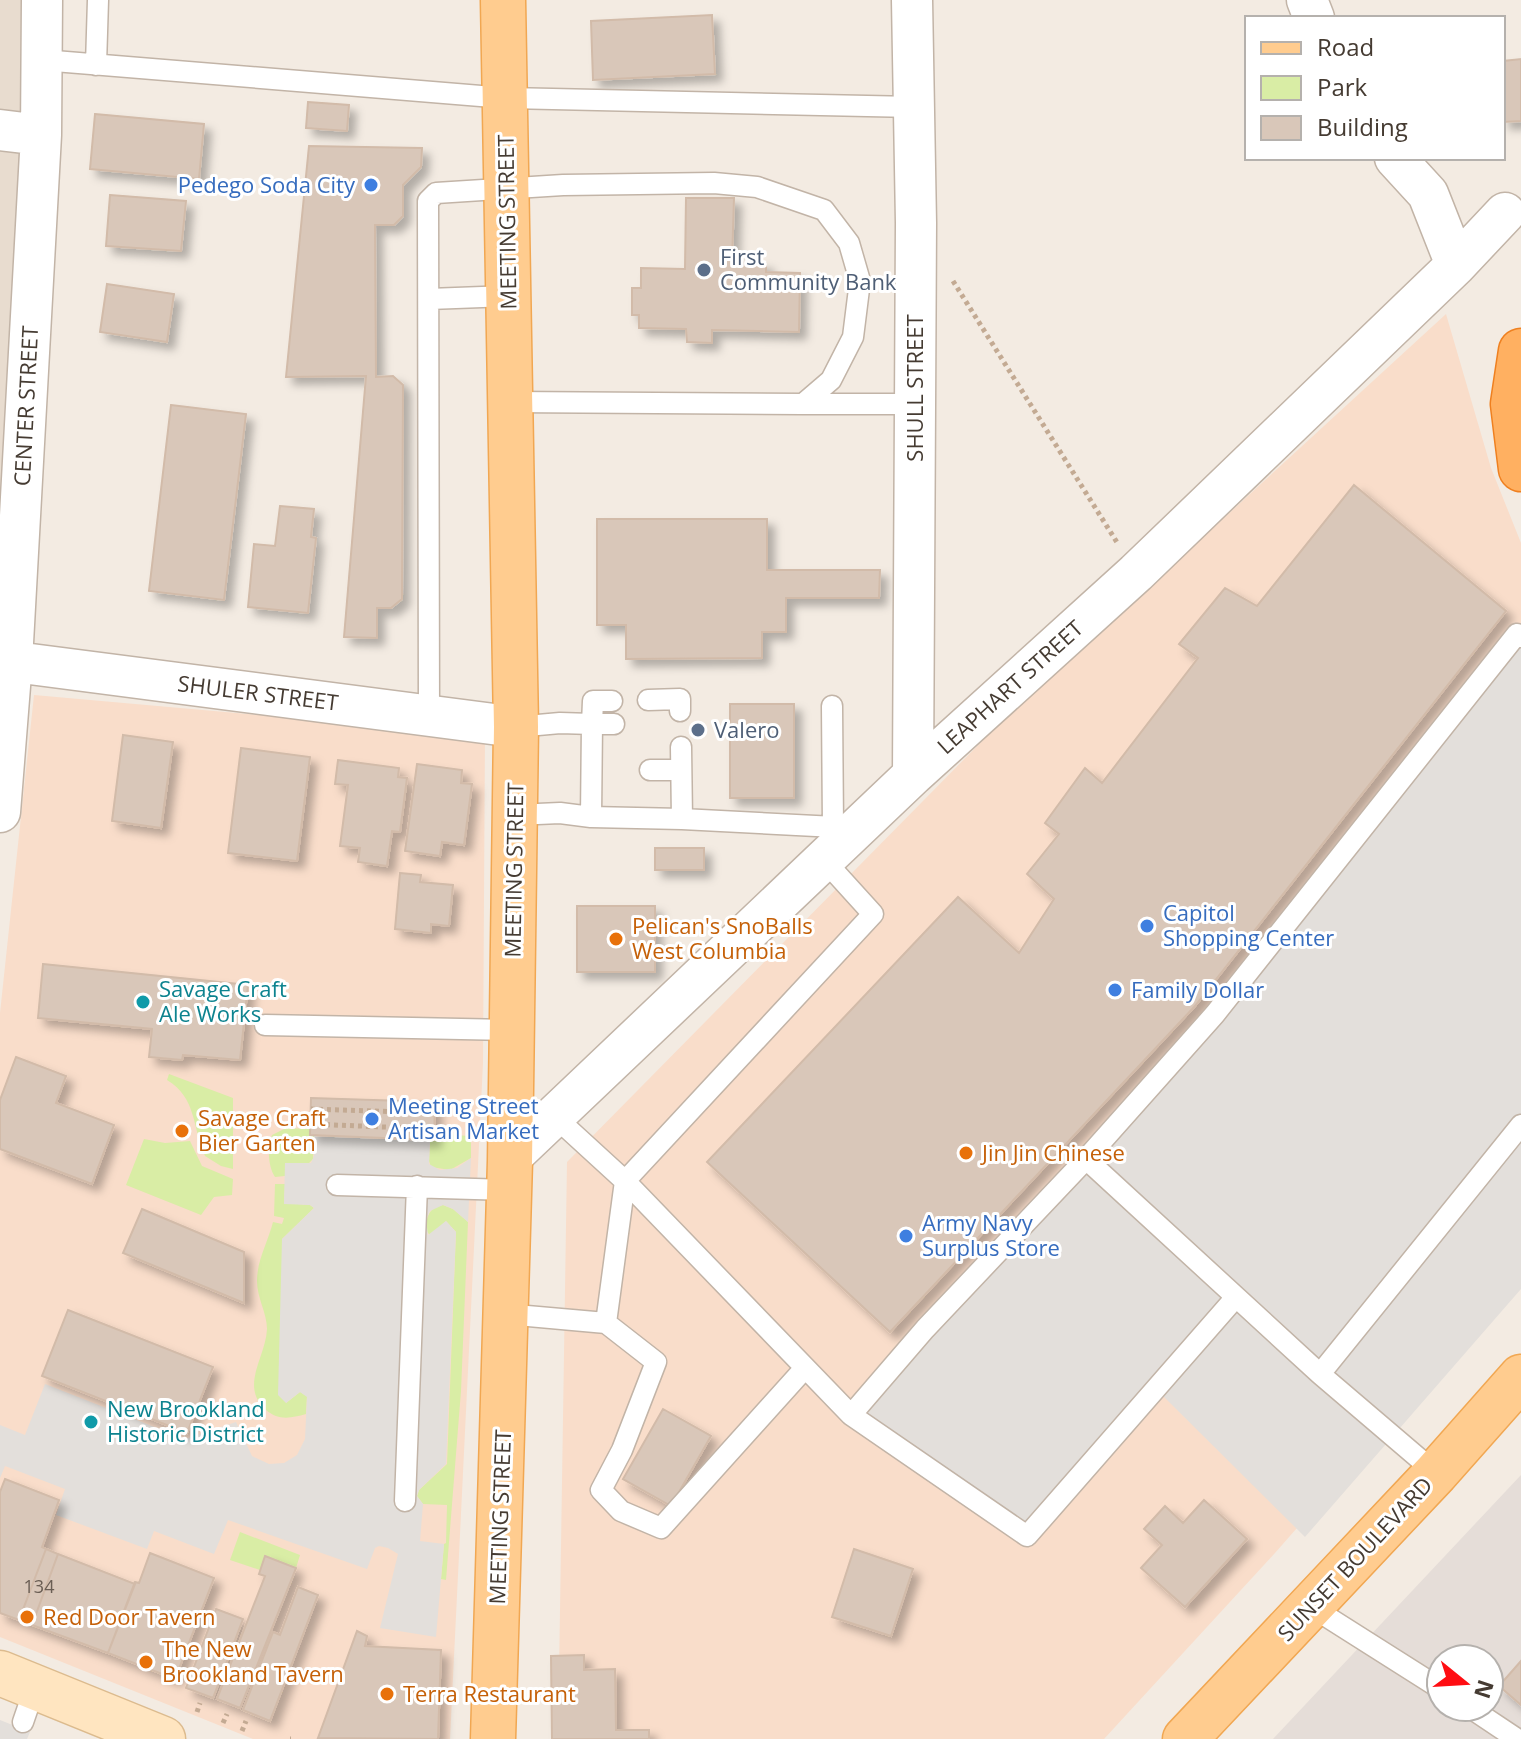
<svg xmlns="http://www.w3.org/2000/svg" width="1521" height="1739" font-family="'Open Sans',sans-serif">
<defs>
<filter id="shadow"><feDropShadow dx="7" dy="7" stdDeviation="4" flood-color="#0004"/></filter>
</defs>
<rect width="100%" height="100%" fill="#f3ebe2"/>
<!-- residential -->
<path fill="#e8dccf" d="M0 0H42L0 812Z"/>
<!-- commercial -->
<path fill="#f9ddca" d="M1446 314 1491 468 1521 543V1273L1275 1553 1104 1739H558L567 1162 993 730Z
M34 695 485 735 483 1063 450 1739H253L0 1637V1013Z"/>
<!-- industrial -->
<path fill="#e5ddd8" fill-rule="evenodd" d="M1521 1475V1739H1273ZM1441 1659H1489V1707H1441Z"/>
<!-- green -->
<path fill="#d9eda5" d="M169 1074 233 1098V1169L221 1166 205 1156C192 1127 197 1098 167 1080Z
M286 1128 310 1129V1136H314L313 1159 307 1165 286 1163 285 1176 275 1177C268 1167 267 1147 272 1135Z
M434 1133 468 1136 471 1143V1158L450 1170 431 1167 429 1161 430 1141H433Z
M144 1139 165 1143 190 1141 202 1166 233 1179 232 1195 214 1197 201 1215 126 1185Z
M275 1184H285L284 1203 310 1205 314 1208 282 1239 286 1403 300 1392 307 1396 306 1414C291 1418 279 1421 266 1410 239 1386 266 1357 267 1329 267 1313 257 1298 257 1281 257 1260 268 1242 273 1222L282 1224 284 1218 274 1216Z
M443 1205 453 1209 468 1222 461 1391 446 1580 441 1579 444 1544 446 1543 447 1505 423 1504 417 1496 419 1490 447 1464 456 1232 446 1221 431 1236 426 1231C426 1219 428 1207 443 1205Z
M240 1532 300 1555 296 1568 265 1556 260 1570 230 1560Z"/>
<!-- parking -->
<path fill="#e3dfdb" d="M1521 623V1289L1305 1537 1156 1389 1027 1536 851 1415 1215 1014Z
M314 1136 430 1141 429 1164 440 1170 457 1168 471 1158 468 1222 453 1209 443 1205 430 1211 426 1220 428 1235 446 1221 456 1232 446 1464 419 1490 417 1496 423 1504 420 1541 444 1544 436 1637 380 1628 398 1554 388 1548 379 1546 375 1548 367 1569 228 1520 214 1554 154 1531 147 1549 56 1515 65 1489 5 1466 0 1478V1425L25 1435 45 1384 185 1439 236 1422 252 1456 269 1464 284 1463 297 1455 305 1439 307 1397 300 1392 286 1403 278 1395 282 1239 314 1208 310 1205 284 1204 285 1163H311L314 1156Z
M0 1720 30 1732 27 1739H0Z"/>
<!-- building -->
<path fill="#d9c7b9" stroke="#d2bba9" stroke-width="2" filter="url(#shadow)" d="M712 15 715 74 593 80 591 21Z
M1521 59V121L1503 122V61Z
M308 102 349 105 347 131 306 128Z
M95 114 204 124 199 179 90 169Z
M309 146 422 148 421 167 403 185V216L394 225H375L376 377 393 376 403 385 402 599 391 608H377V638L344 637 366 376 286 377Z
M110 195 186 201 181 251 106 246Z
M686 198H734L732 262 766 263V272L800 273 799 332 712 330V343L687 342 686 329 639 328V315H632V288H641V268L685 269Z
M107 284 174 294 167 342 100 332Z
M171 405 246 414 224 600 149 591Z
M1354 485 1506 611 1195 1006 890 1332 707 1162 958 897 1019 953 1054 899 1027 874 1059 834 1045 823 1085 768 1102 783 1198 658 1179 644 1225 588 1257 606Z
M280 506 314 509 311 537 316 538 308 613 248 607 254 544 275 546Z
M597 519H767V570H880L879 598H786V632H762V658L626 659V625H597Z
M730 704H794V798H730Z
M123 735 173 742 161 828 112 821Z
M241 748 310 757 297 861 228 853Z
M338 760 399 768 398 777 407 778 400 832 392 831 387 866 358 862 360 848 340 846 348 785 335 784Z
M417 764 462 770 461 783 472 784 464 845 442 842 440 856 405 851Z
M655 848H704V870H655Z
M400 873 421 875 420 882 453 885 449 926 431 924V933L395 929Z
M577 906H655V972H577Z
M43 964 248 985 240 1060 183 1055 182 1060 149 1057 152 1029 38 1018Z
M16 1057 66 1076 56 1103 114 1125 92 1184 0 1149V1100Z
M311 1098 435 1102 434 1140 310 1135Z
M142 1209 244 1252V1303L123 1253Z
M68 1310 213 1367 187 1433 42 1376Z
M663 1409 711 1436 671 1506 623 1479Z
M5 1479 59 1500 42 1547 46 1549 19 1620 0 1613V1492Z
M1204 1500 1247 1539 1185 1607 1141 1568 1162 1545 1144 1529 1165 1506 1183 1523Z
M46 1549 58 1554 32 1625 19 1620Z
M854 1549 913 1569 891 1636 832 1617Z
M150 1553 214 1578 175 1679 108 1653 135 1582 139 1583Z
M58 1554 135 1584 108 1653 32 1625Z
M265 1556 296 1568 240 1708 217 1699 265 1576 259 1574Z
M298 1587 318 1595 270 1721 243 1710 273 1632 280 1635Z
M216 1609 243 1619 213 1698 186 1688Z
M357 1631 367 1636 365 1646 441 1650 438 1739 318 1738Z
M584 1655V1670L615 1669 616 1730H649V1739H552L551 1656Z
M1521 1661V1705L1499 1686Z"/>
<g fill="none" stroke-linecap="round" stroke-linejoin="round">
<defs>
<path id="lane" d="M42 60 505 98 914 107
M96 65 98 0
M429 299 509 296
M803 404H915
M648 700 680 699V711
M612 701H593L592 724H614
M832 706 833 827
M429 716 428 201 436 193 563 185 714 183 757 187 824 210 849 243 860 281 853 337 831 380 803 404 510 402
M681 747 682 819
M650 770H681
M515 815 560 813 591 817 592 724 560 723 516 727
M591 817 682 819 855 828
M265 1025 512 1030
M554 1116 625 1181 851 1415
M1086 1159 925 1329 851 1415 1027 1536 1236 1297
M337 1185 509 1190
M506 1314 606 1323 625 1181 873 914 824 860
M606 1323 656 1362 622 1450 601 1490 621 1511 661 1528 805 1368
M1320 1374 1086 1159 1215 1014 1517 634 1521 637
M1436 1473 1320 1374 1521 1125
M405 1501 417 1186
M1310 1606 1441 1689
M1469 1707 1517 1739
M23 1722 35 1687"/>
<path id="street" d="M912 0 916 223 913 775
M1307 0 1314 18
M0 130 41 135
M1395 158 1428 194 1456 265
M0 660 516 727
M0 812 12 661 41 135 42 0
M510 1158 913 775 1136 573 1456 265 1505 213"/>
<path id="secondary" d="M0 1673 163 1739"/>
<path id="primary" d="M493 1739 510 1161 516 727 503 0
M1185 1739 1436 1473 1521 1377"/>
<path id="highway" d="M1521 351 1513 404 1521 469"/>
</defs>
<!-- lane casing -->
<use href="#lane" stroke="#c2b4a7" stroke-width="23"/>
<!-- street casing -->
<use href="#street" stroke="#c2b4a7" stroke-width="43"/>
<!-- secondary casing -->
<use href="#secondary" stroke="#dcbb8e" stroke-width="47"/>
<!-- primary casing -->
<use href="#primary" stroke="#f1a752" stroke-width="47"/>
<!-- highway casing -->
<use href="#highway" stroke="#ef8020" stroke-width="47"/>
<!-- path -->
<path stroke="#c3aa93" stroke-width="5" stroke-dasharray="4 4" stroke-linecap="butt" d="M953 281 1118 544
M311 1109 435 1113
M310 1124 434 1129
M197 1712 200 1703
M223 1723 227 1714
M242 1731 246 1721
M290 1739H291"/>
<!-- lane -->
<use href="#lane" stroke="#fff" stroke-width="20"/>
<!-- street -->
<use href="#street" stroke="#fff" stroke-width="40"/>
<!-- secondary -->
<use href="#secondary" stroke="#ffe5c0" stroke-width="44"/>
<!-- primary -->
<use href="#primary" stroke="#ffcc8f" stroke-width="44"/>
<!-- highway -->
<use href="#highway" stroke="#ffb061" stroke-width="44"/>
</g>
<!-- markers -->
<g fill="#3f7fe0" stroke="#fff" stroke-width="3">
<circle cx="371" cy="185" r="8"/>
<circle cx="1147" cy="926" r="8"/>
<circle cx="1115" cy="990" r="8"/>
<circle cx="372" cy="1119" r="8"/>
<circle cx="906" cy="1236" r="8"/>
</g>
<g fill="#5c6f8a" stroke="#fff" stroke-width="3">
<circle cx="704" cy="270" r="8"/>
<circle cx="698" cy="730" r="8"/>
</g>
<g fill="#e8710a" stroke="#fff" stroke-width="3">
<circle cx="616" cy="939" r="8"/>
<circle cx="182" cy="1131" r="8"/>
<circle cx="966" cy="1153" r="8"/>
<circle cx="27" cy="1617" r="8"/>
<circle cx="146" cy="1662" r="8"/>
<circle cx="387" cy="1694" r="8"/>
</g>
<g fill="#0f9aa8" stroke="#fff" stroke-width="3">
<circle cx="143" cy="1002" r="8"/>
<circle cx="91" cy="1422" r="8"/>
</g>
<g text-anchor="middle" stroke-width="6" stroke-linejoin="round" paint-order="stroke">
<!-- number labels -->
<g font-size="18" fill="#6a5e54">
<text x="39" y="1593">134</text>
</g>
<!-- shop labels -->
<g font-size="22" fill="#366cbe" stroke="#fff" text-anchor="start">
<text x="355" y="193" text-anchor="end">Pedego Soda City</text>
<text x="1163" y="921">Capitol<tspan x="1163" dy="25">Shopping Center</tspan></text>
<text x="1131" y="998">Family Dollar</text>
<text x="388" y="1114">Meeting Street<tspan x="388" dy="25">Artisan Market</tspan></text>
<text x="922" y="1231">Army Navy<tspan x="922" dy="25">Surplus Store</tspan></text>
</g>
<!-- street labels -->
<g font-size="22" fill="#453b32" stroke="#fff">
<text transform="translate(507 222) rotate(-91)" y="8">MEETING STREET</text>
<text transform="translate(915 388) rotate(-90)" y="8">SHULL STREET</text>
<text transform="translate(26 406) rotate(-87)" y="8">CENTER STREET</text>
<text transform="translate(1010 687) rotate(-42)" y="8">LEAPHART STREET</text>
<text transform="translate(258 693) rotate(7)" y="8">SHULER STREET</text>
<text transform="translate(514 870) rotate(-89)" y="8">MEETING STREET</text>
<text transform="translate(500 1517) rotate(-88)" y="8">MEETING STREET</text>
<text transform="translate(1355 1559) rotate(-47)" y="8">SUNSET BOULEVARD</text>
</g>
<!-- service labels -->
<g font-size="22" fill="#4e5e75" stroke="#fff" text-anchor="start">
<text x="720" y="265">First<tspan x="720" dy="25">Community Bank</tspan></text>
<text x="714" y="738">Valero</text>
</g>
<!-- food labels -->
<g font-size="22" fill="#c56008" stroke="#fff" text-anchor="start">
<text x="632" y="934">Pelican's SnoBalls<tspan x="632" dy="25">West Columbia</tspan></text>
<text x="198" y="1126">Savage Craft<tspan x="198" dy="25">Bier Garten</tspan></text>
<text x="982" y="1161">Jin Jin Chinese</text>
<text x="43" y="1625">Red Door Tavern</text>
<text x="162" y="1657">The New<tspan x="162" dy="25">Brookland Tavern</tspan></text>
<text x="403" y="1702">Terra Restaurant</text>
</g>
<!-- culture labels -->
<g font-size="22" fill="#0d838f" stroke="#fff" text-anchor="start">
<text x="159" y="997">Savage Craft<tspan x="159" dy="25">Ale Works</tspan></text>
<text x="107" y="1417">New Brookland<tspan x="107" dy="25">Historic District</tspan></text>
</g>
</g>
<!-- legend -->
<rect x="1245" y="16" width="260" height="144" fill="#ffffff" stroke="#b5b1ad" stroke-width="2"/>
<rect x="1261" y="42" width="40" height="12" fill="#ffcc8f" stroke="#b5b1ad" stroke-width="2"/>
<text x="1317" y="56" font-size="24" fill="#453b32">Road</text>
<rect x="1261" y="76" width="40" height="24" fill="#d9eda5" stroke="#b5b1ad" stroke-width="2"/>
<text x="1317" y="96" font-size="24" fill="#453b32">Park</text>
<rect x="1261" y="116" width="40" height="24" fill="#d9c7b9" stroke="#b5b1ad" stroke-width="2"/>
<text x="1317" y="136" font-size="24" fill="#453b32">Building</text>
<!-- north arrow -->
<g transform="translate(1465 1683) rotate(108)"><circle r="38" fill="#ffffff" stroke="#b5b1ad" stroke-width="2"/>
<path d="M0-6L14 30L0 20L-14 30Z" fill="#ff0d12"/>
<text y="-12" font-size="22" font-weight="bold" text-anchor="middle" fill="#453b32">N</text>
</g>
</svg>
